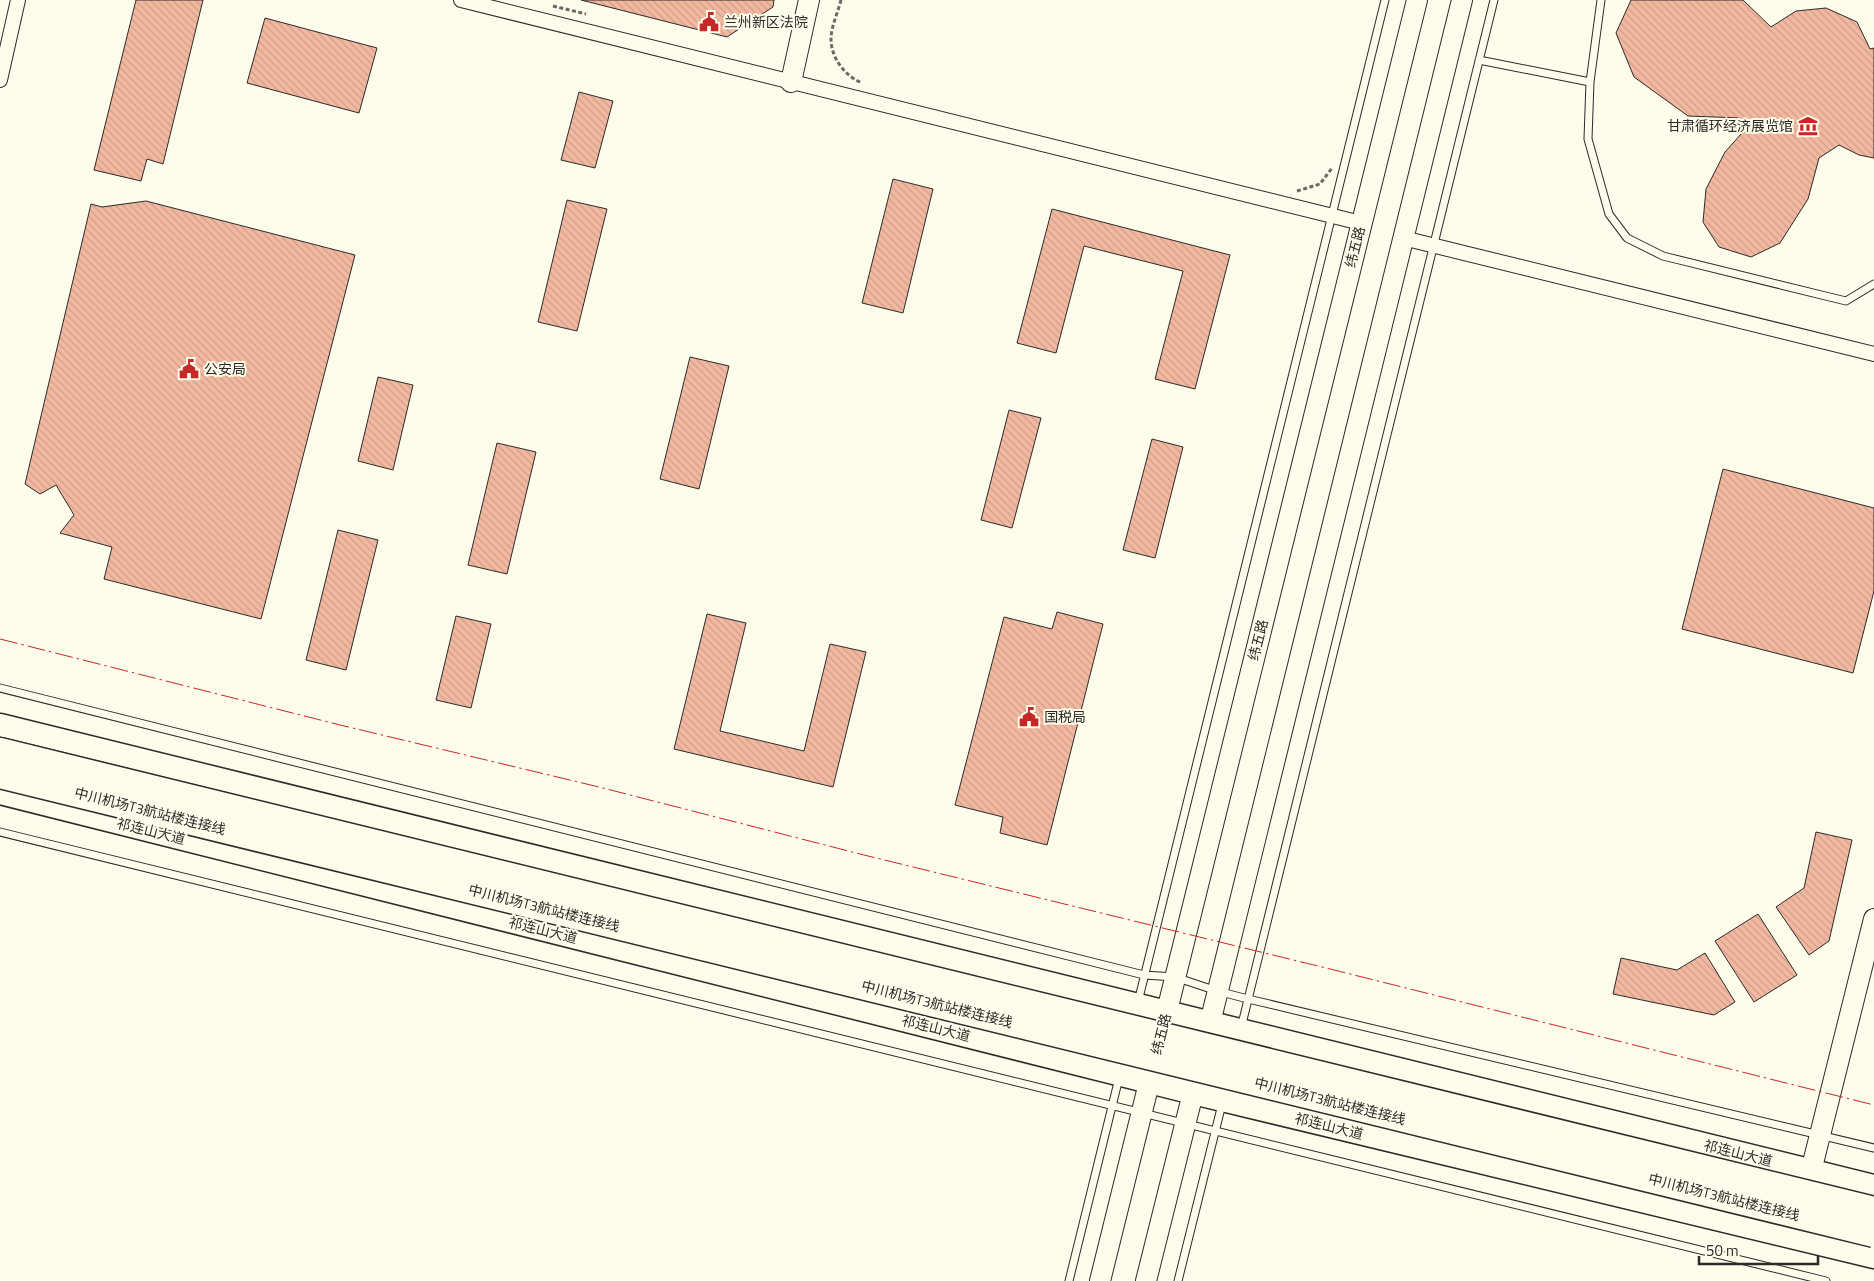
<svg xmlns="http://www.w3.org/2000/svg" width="1874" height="1281" font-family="'Titillium Web','Noto Sans SC',sans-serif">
<defs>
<pattern id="building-back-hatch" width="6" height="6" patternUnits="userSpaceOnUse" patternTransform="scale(1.25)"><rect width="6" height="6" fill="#f2b8a0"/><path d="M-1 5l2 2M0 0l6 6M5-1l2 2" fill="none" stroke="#d09e8a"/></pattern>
</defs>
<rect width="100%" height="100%" fill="#fdfbea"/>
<!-- building -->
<path fill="url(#building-back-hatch)" stroke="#2b2b2b" d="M136 0H203L163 164 147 159 141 181 94 170Z
M581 0H774L773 7 727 37Z
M1631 0H1743L1771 27 1796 11 1826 8 1857 22 1870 49 1874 48V158L1859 155 1839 145 1819 158 1808 199 1780 243 1751 257 1719 247 1703 222 1706 189 1725 152 1742 133 1740 118 1688 116 1634 77 1616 33Z
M265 18 377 48 359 113 247 83Z
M579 92 613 101 595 168 561 160Z
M893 179 933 189 903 313 862 303Z
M567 200 607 209 577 331 538 322Z
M146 201 355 255 261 619 104 579 112 547 60 533 74 515 56 485 40 494 25 484 91 204 102 207Z
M1052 209 1230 255 1195 389 1155 379 1183 271 1084 246 1056 353 1017 343Z
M690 357 729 366 699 489 660 479Z
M378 377 413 385 393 470 358 461Z
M1009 410 1041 418 1012 528 981 520Z
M1152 439 1183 447 1155 558 1123 550Z
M497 443 536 452 507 574 468 565Z
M1723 469 1874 508V591L1853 673 1682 629Z
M338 530 378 540 346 670 306 660Z
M1057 612 1103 624 1047 845 1000 833 1003 817 955 805 1004 617 1052 629Z
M707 614 746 623 720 731 804 751 830 644 866 652 833 787 674 749Z
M456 616 491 624 471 708 436 700Z
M1816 832 1852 840 1829 941 1809 955 1776 907 1804 888Z
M1758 914 1797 975 1754 1002 1715 941Z
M1705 953 1735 1002 1714 1015 1613 994 1621 958 1677 970Z"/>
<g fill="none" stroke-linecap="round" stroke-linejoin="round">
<defs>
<path id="lane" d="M1601 0 1590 82 1588 139 1609 214 1627 238 1663 256 1846 301 1874 284
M1479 60 1590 82
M0 688 1144 975 1175 977 1217 991 1248 999 1874 1148
M0 832 1826 1281
M1138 1002 1385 0
M1241 1028 1494 0
M1069 1281 1119 1078
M1178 1281 1228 1080"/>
<path id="street" d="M461 0 1361 223
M0 80 18 0
M1403 238 1874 354"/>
<path id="secondary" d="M791 82 809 0
M1163 1027 1417 0
M1206 1039 1462 0
M1811 1171 1874 919
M1100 1281 1153 1067
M1146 1281 1197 1077"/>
<path id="primary" d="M0 725 1874 1186
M0 793 1193 1093 1874 1257"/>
</defs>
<!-- lane casing -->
<use href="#lane" stroke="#2b2b2b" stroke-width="9"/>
<!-- street casing -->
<use href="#street" stroke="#2b2b2b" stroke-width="16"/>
<!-- secondary casing -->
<use href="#secondary" stroke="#2b2b2b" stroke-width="22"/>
<!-- primary casing -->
<use href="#primary" stroke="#2b2b2b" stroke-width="25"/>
<!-- path -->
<path stroke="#6a6964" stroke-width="3" stroke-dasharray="4 2.5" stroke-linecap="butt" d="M841 0C838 12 831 27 831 39 831 58 845 76 862 83
M553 6 586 14
M1297 191 1320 184 1332 168"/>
<!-- lane -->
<use href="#lane" stroke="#fdfbea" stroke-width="7"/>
<!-- street -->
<use href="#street" stroke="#fdfbea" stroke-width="14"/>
<!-- secondary -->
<use href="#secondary" stroke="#fdfbea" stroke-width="20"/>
<!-- primary -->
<use href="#primary" stroke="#fdfbea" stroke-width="22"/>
<defs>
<path id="highway-bridge" d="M0 751 1874 1210
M0 775 1874 1234"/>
</defs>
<!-- highway-bridge casing -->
<use href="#highway-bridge" stroke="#2b2b2b" stroke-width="29" stroke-linecap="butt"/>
<!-- highway-bridge -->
<use href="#highway-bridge" stroke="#fdfbea" stroke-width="26"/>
<!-- power -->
<path stroke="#c62828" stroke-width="1" stroke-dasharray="18 4 2.5 4" stroke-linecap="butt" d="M0 639 336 724 599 787 864 855 1322 967 1874 1105"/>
</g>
<!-- icons -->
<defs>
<symbol id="civic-bare" viewBox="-9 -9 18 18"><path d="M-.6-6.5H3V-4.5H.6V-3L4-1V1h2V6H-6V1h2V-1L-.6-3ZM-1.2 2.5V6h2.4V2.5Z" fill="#c62828" stroke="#fdfbea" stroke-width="2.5" paint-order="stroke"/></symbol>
<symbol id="museum-bare" viewBox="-9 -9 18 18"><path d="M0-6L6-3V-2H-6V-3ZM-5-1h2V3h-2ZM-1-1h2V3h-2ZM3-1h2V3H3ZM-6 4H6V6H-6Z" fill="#c62828" stroke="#fdfbea" stroke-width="2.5" paint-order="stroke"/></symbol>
</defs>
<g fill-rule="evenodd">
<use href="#civic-bare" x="695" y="8" width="28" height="28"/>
<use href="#museum-bare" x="1794" y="112" width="28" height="28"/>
<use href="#civic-bare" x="175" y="355" width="28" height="28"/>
<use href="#civic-bare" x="1015" y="703" width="28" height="28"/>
</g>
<g text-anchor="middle" stroke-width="4" stroke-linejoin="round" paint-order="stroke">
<!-- poi labels -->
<g font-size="14" fill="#2b2b2b" stroke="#fdfbea" text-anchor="start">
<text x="724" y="27">兰州新区法院</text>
<text x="1793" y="131" text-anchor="end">甘肃循环经济展览馆</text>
<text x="204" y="374">公安局</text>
<text x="1044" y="722">国税局</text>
</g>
<!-- street labels -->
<g font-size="14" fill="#2b2b2b" stroke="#fdfbea">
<text transform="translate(1355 247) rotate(-76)" y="5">纬五路</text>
<text transform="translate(1258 640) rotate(-76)" y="5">纬五路</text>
<text transform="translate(150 811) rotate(14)" y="5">中川机场T3航站楼连接线</text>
<text transform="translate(151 831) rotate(14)" y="5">祁连山大道</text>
<text transform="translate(544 908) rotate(14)" y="5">中川机场T3航站楼连接线</text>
<text transform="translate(543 930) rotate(14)" y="5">祁连山大道</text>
<text transform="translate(937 1004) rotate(14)" y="5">中川机场T3航站楼连接线</text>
<text transform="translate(936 1028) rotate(14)" y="5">祁连山大道</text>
<text transform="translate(1161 1034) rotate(-76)" y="5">纬五路</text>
<text transform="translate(1330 1101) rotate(14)" y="5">中川机场T3航站楼连接线</text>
<text transform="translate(1329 1126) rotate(14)" y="5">祁连山大道</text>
<text transform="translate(1738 1153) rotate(14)" y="5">祁连山大道</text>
<text transform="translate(1724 1197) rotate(14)" y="5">中川机场T3航站楼连接线</text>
</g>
</g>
<!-- scale -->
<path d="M1699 1256v8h119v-8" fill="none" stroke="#2b2b2b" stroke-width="2.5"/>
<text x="1706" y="1256" font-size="15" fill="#2b2b2b" stroke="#fdfbea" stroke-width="4" paint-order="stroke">50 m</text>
</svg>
